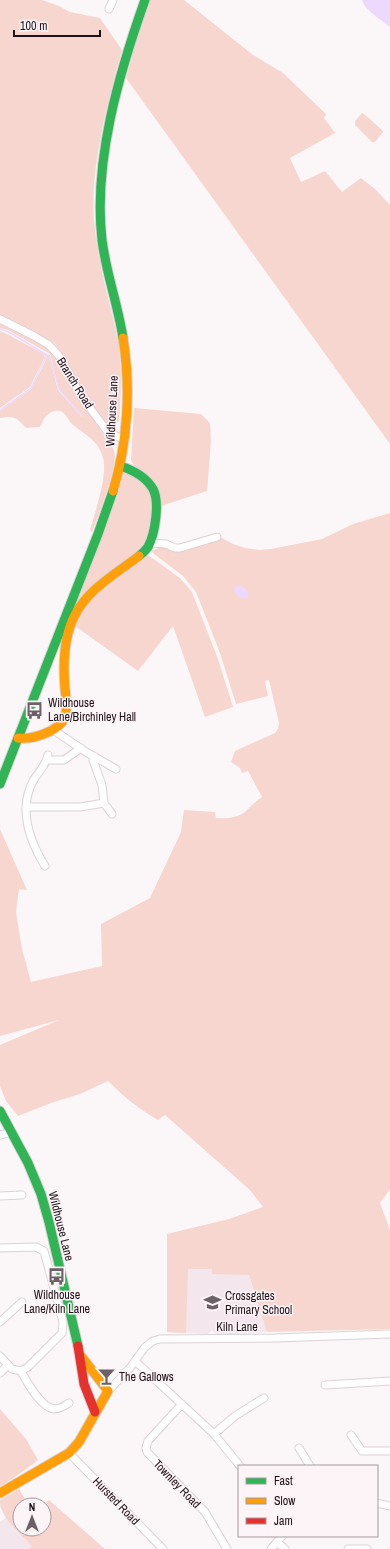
<svg xmlns="http://www.w3.org/2000/svg" width="390" height="1549" font-family="'Archivo Narrow',sans-serif">
<rect width="100%" height="100%" fill="#fbf6f8"/>
<!-- built -->
<path fill="#f3e6ec" d="M167 1234 249 1275 267 1332 217 1335 212 1330 208 1334 167 1332Z
M19 1489 28 1505H20V1529L45 1533 29 1549H0V1522L6 1518 0 1507V1500Z"/>
<!-- green -->
<path fill="#f7d6cf" d="M0 0H42L59 6 70 12 100 18 122 50C108 100 90 168 94 220 96 242 100 264 105 286 110 306 116 327 119 348 122 373 121 396 119 421L109 427 105 424 85 395 65 358 54 343 0 315Z
M150 0H184L253 55 283 73 326 114 324 118 335 133 290 158 301 182 325 171 342 192 361 178 375 189 390 205V444L126 78 141 23Z
M362 113 364 114 382 130 383 132 375 142H372L355 125V121Z
M0 320 34 337 54 352 102 427 100 429C104 436 111 443 114 450 119 465 98 516 92 532L90 530C95 513 108 474 103 458 102 454 99 447 96 444 90 436 80 431 72 424 68 420 66 413 60 411 49 409 44 418 40 427L26 428C17 418 15 415 0 418V411L31 389 42 368 47 357 46 355 49 356 58 390 82 417V415L59 389 50 354 8 330 0 328Z
M0 331 7 334 44 354 45 357 30 387 0 408Z
M134 408 201 414 210 423 211 442 207 491 161 506 144 475 133 464 131 460Z
M126 472H130L148 489 153 502 146 546 78 607 73 606 123 473Z
M390 513V1189L380 1203 390 1230V1329L267 1332 249 1275 212 1274V1269H188L186 1333 167 1332V1234L229 1219 263 1207 250 1190 165 1115 158 1120C139 1109 124 1097 108 1081L80 1094 51 1103 18 1116 6 1101 0 1086V1045L59 1020 0 1036V829L27 890 19 889 16 912 22 949 31 982 102 966 101 924 150 898 181 832 184 810 215 812 216 818C226 819 239 818 247 810 252 805 256 801 262 797L248 771 242 773 240 768 231 762 235 751 275 733 278 729 279 723 269 680 265 681 268 696 236 704 220 653 196 592 183 576 154 554 152 551 163 546 214 541 222 538 233 544 245 548 259 550 271 549 322 539 353 524Z
M148 555 180 578 192 592 218 659 233 707 205 717 173 626 138 671 75 626 80 612 93 595Z
M0 1409 26 1439 38 1460 25 1470 0 1487Z
M19 1489 28 1505H20V1529H44V1505H41L49 1500 105 1549H29L32 1546C20 1533 0 1518 0 1500Z"/>
<!-- water -->
<path fill="#ecd9fd" d="M362 0H390V27C382 20 365 11 362 0Z
M239 586 243 587 249 593 247 598C241 599 237 596 234 591L235 587Z"/>
<g fill="none" stroke-linecap="round" stroke-linejoin="round">
<!-- stream -->
<path stroke="#ecd9fd" stroke-width="1.5" d="M0 329 9 332 45 354 46 357 31 388 0 410
M45 354 49 355 59 389 81 415"/>
<defs>
<path id="street" d="M109 9 113 0
M0 319 34 336 49 345 60 357 81 396 107 431 124 440
M151 543 166 544 175 548H180L217 537
M52 729 86 752 116 769
M94 756 93 760 102 785 104 803 112 814
M47 760H64L81 748
M26 807H80L104 803
M45 866C29 840 18 810 33 781 38 772 46 766 48 755
M0 1135 12 1132
M0 1196 22 1195
M0 1248 36 1247 44 1251 63 1322 62 1333 28 1367 21 1371
M0 1322 22 1302
M0 1356 12 1369 21 1371C27 1382 40 1407 54 1409 60 1409 64 1406 69 1403
M135 1361 214 1434 240 1466
M0 1373 8 1365
M325 1385 390 1381
M108 1391 130 1368 145 1347 153 1341 160 1339 275 1338 390 1334
M182 1404 148 1441 146 1448 147 1452 205 1512 227 1549
M214 1434 235 1416 264 1398
M351 1435 362 1451H390
M299 1448 310 1466
M69 1453 163 1549
M377 1503 390 1506
M277 1542 285 1549
M271 1549 282 1536
M348 1549H367"/>
<path id="fast" d="M123 338C118 305 106 273 102 240 93 162 119 73 145 0
M120 466C133 470 146 477 153 489 160 502 155 534 148 547 145 551 143 553 139 556
M0 784 98 534 113 491
M0 1111 28 1163 41 1194 49 1222 78 1346"/>
<path id="slow" d="M113 491C128 442 131 388 123 338
M18 738C32 740 60 731 65 717 68 708 66 698 65 689 63 665 63 637 75 615 88 589 117 573 139 556
M0 1493 69 1453 79 1442 108 1391 81 1356"/>
<path id="jam" d="M78 1346 84 1384 95 1412"/>
</defs>
<!-- street casing -->
<use href="#street" stroke="#dcd2d6" stroke-width="9"/>
<!-- fast casing -->
<use href="#fast" stroke="#dcd2d6" stroke-width="11"/>
<!-- slow casing -->
<use href="#slow" stroke="#dcd2d6" stroke-width="11"/>
<!-- jam casing -->
<use href="#jam" stroke="#dcd2d6" stroke-width="11"/>
<!-- street -->
<use href="#street" stroke="#fefefe" stroke-width="7"/>
<!-- fast -->
<use href="#fast" stroke="#30b455" stroke-width="9"/>
<!-- slow -->
<use href="#slow" stroke="#ff9f0a" stroke-width="9"/>
<!-- jam -->
<use href="#jam" stroke="#e5322d" stroke-width="9"/>
</g>
<!-- icons -->
<defs>
<symbol id="bus-bare" viewBox="-9 -9 18 18"><path d="M-5-6H5V4H4V6H2V4H-2V6H-4V4H-5ZM-3.5-4V0h7V-4ZM-3.5 1.2v1.5H-2V1.2ZM2 1.2v1.5H3.5V1.2Z" fill="#6b6166" stroke="#fdf4f8" stroke-width="2.5" paint-order="stroke"/></symbol>
<symbol id="school-bare" viewBox="-9 -9 18 18"><path d="M0-5L7-2L0 1L-7-2ZM-4 1L0 2.5L4 1V4Q0 6-4 4Z" fill="#6b6166" stroke="#fdf4f8" stroke-width="2.5" paint-order="stroke"/></symbol>
<symbol id="bar-bare" viewBox="-9 -9 18 18"><path d="M-6-5H6L.8 .8V4.5H3.5V6h-7V4.5H-.8V.8Z" fill="#6b6166" stroke="#fdf4f8" stroke-width="2.5" paint-order="stroke"/></symbol>
</defs>
<g fill-rule="evenodd">
<use href="#bus-bare" x="22" y="698" width="25" height="25"/>
<use href="#bus-bare" x="44" y="1264" width="25" height="25"/>
<use href="#school-bare" x="200" y="1290" width="25" height="25"/>
<use href="#bar-bare" x="94" y="1364" width="25" height="25"/>
</g>
<g text-anchor="middle" stroke-width="3" stroke-linejoin="round" paint-order="stroke">
<!-- street labels -->
<g font-size="12" fill="#1e1117" stroke="#fdf4f8">
<text transform="translate(75 383) rotate(58)" y="4">Branch Road</text>
<text transform="translate(112 411) rotate(-87)" y="4">Wildhouse Lane</text>
<text transform="translate(61 1226) rotate(76)" y="4">Wildhouse Lane</text>
<text x="237" y="1331">Kiln Lane</text>
<text transform="translate(177 1484) rotate(46)" y="4">Townley Road</text>
<text transform="translate(116 1501) rotate(46)" y="4">Hursted Road</text>
</g>
<!-- poi labels -->
<g font-size="12" fill="#1e1117" stroke="#fdf4f8" text-anchor="start">
<text x="48" y="707">Wildhouse<tspan x="48" dy="14">Lane/Birchinley Hall</tspan></text>
<text x="57" y="1299" text-anchor="middle">Wildhouse<tspan x="57" dy="14">Lane/Kiln Lane</tspan></text>
<text x="225" y="1300">Crossgates<tspan x="225" dy="14">Primary School</tspan></text>
<text x="119" y="1381">The Gallows</text>
</g>
</g>
<!-- legend -->
<rect x="238" y="1465" width="140" height="72" fill="#fdf4f8" stroke="#a4999e"/>
<rect x="246" y="1478" width="20" height="6" fill="#30b455" stroke="#a4999e"/>
<text x="274" y="1485" font-size="12" fill="#1e1117">Fast</text>
<rect x="246" y="1498" width="20" height="6" fill="#ff9f0a" stroke="#a4999e"/>
<text x="274" y="1505" font-size="12" fill="#1e1117">Slow</text>
<rect x="246" y="1518" width="20" height="6" fill="#e5322d" stroke="#a4999e"/>
<text x="274" y="1525" font-size="12" fill="#1e1117">Jam</text>
<!-- north arrow -->
<g transform="translate(32 1517)"><circle r="19" fill="#fdf4f8" stroke="#a4999e"/>
<path d="M0-3L7 15L0 10L-7 15Z" fill="#6b6166"/>
<text y="-6" font-size="11" font-weight="bold" text-anchor="middle" fill="#1e1117">N</text>
</g>
<!-- scale -->
<path d="M14 30v6h86v-6" fill="none" stroke="#1e1117" stroke-width="2"/>
<text x="20" y="30" font-size="12" fill="#1e1117" stroke="#fdf4f8" stroke-width="3" paint-order="stroke">100 m</text>
</svg>
